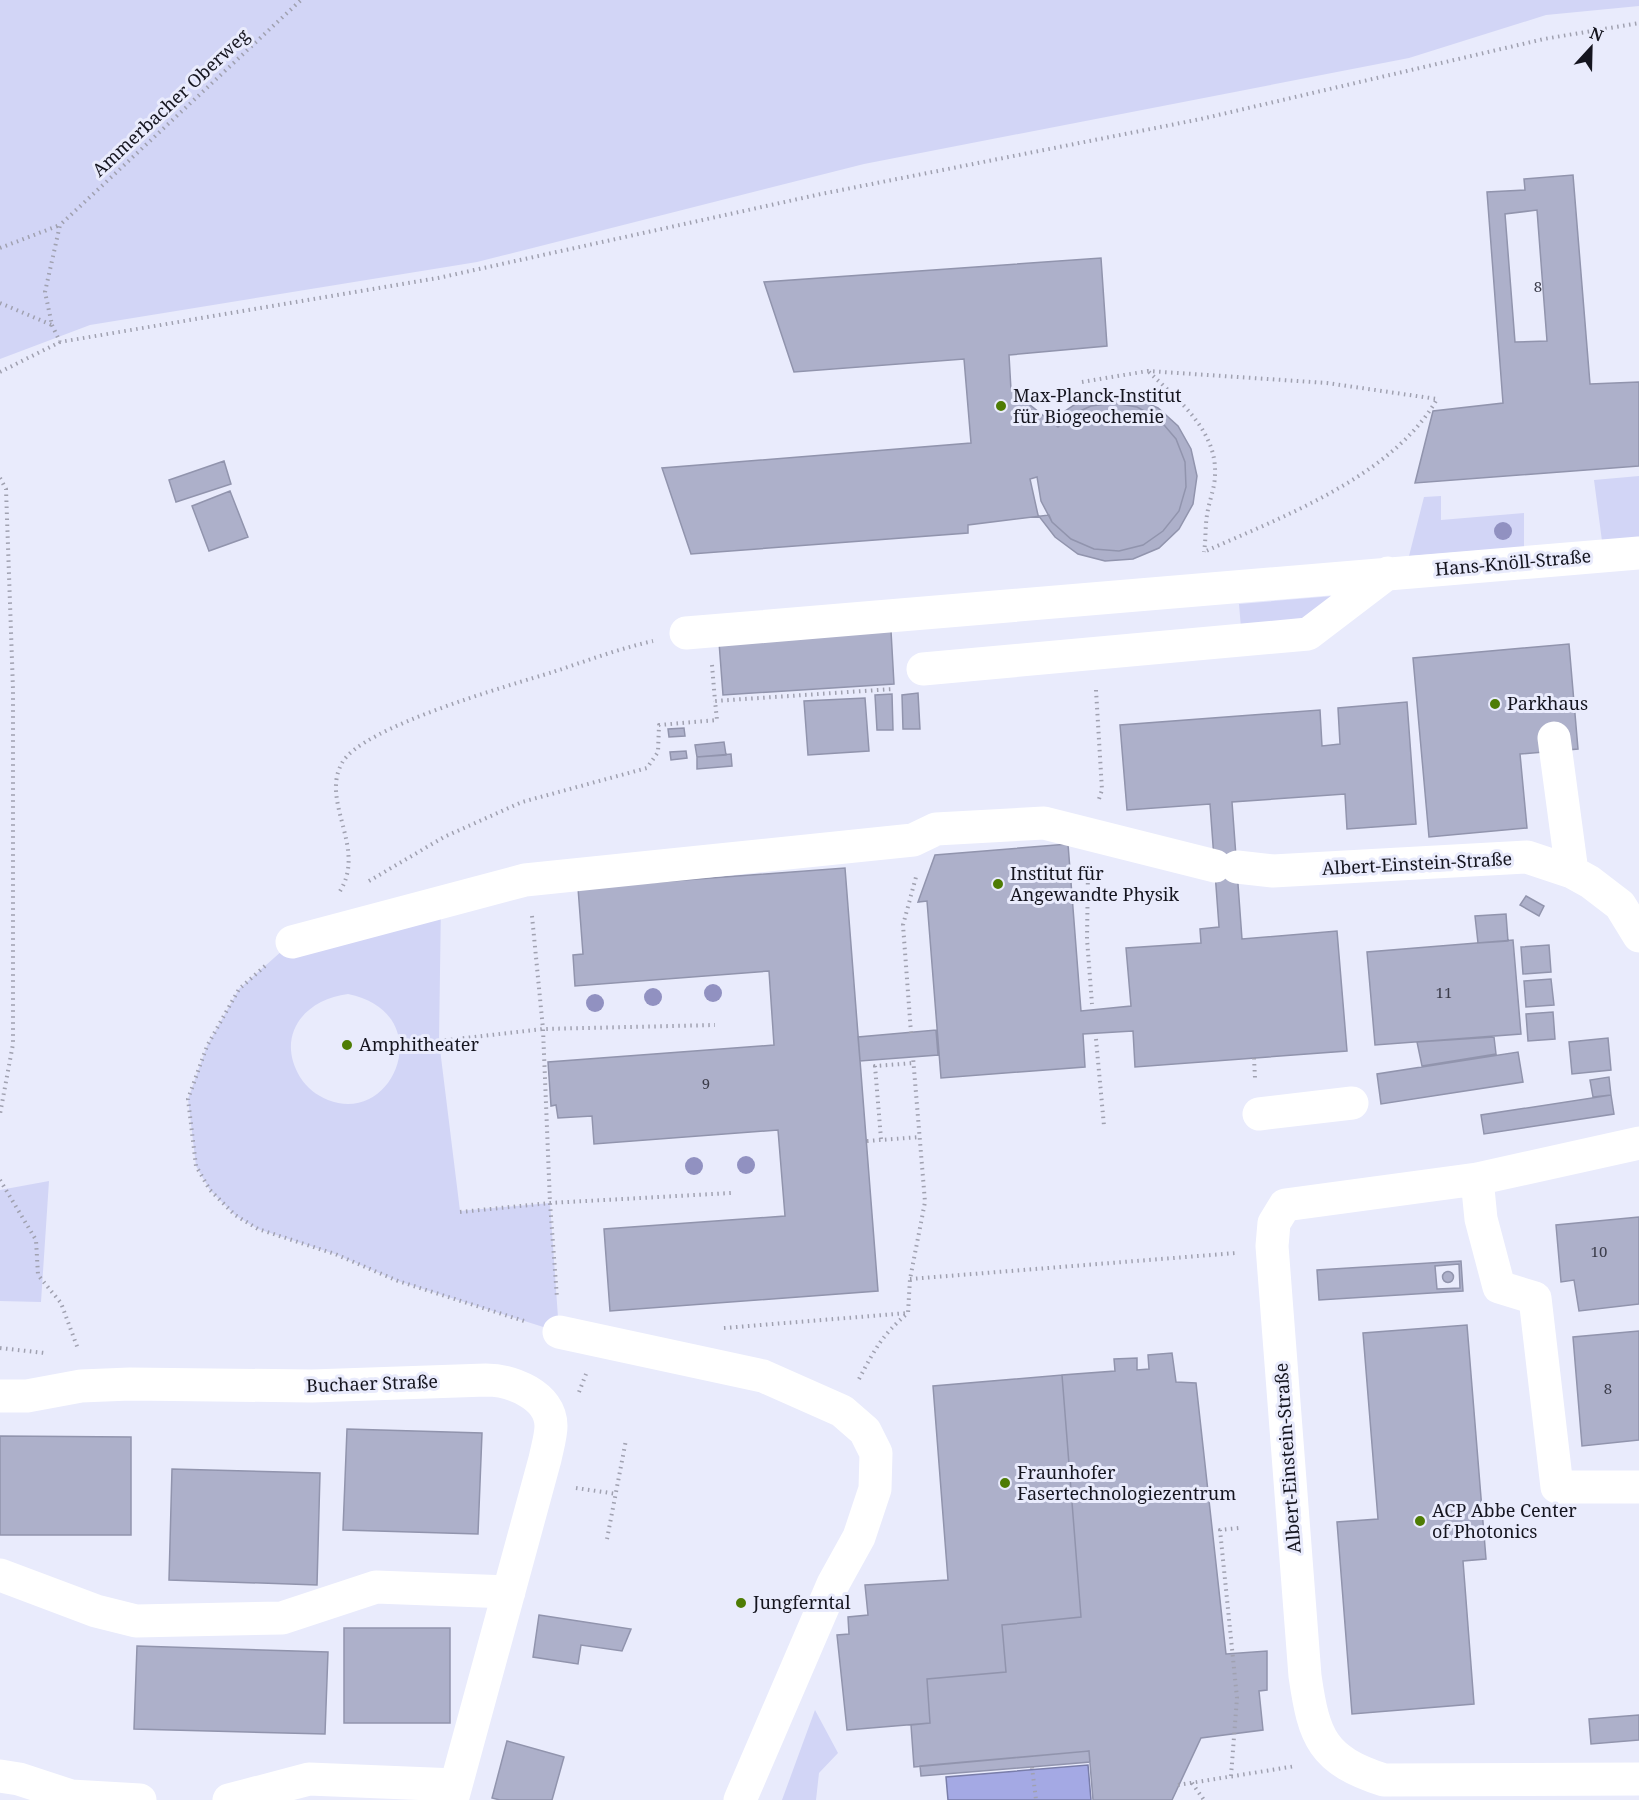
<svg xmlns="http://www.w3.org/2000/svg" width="1639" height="1800" font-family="'Noto Serif',serif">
<rect width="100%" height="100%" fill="#e9ebfc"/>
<!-- green -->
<path fill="#d2d5f6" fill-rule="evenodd" d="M0 0H1639V6L1546 15 1409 58 864 164 477 262 90 325 0 359Z
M1639 476V538L1602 541 1594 480Z
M1441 496V520L1524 513V547L1409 556 1424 497Z
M1333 596C1306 629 1280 625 1241 628L1239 604Z
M441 902 439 1041 460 1211 550 1203 559 1332 398 1281 335 1254 258 1229 235 1215 210 1190 196 1166 188 1099 207 1046 239 989 292 942ZM348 994C440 1013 394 1127 328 1100 316 1095 307 1088 300 1077 275 1035 305 999 348 994Z
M49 1181 41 1302 0 1301V1190Z
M815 1710 838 1753 819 1773 816 1800H782Z"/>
<!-- water -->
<path fill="#a4a9e4" stroke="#797da9" stroke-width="1.5" d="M1088 1765 1091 1800H948L946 1777Z"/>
<!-- building -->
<path fill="#adb0ca" stroke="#9194ad" stroke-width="1.5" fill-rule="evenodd" d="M1573 175 1590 384 1639 382V466L1415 483 1433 411 1503 403 1487 192 1525 190 1524 179Z
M1537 210 1547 341 1515 342 1505 214Z
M1101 258 1107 346 1009 355 1011 390 1058 427 1069 416 1091 406 1114 403 1137 407 1159 419 1176 439 1185 462 1186 487 1179 511 1163 531 1143 545 1119 551 1094 549 1071 539 1052 522 1049 515 968 525V533L691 554 662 468 971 443 964 359 794 372 764 282Z
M1106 395 1133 397 1158 408 1178 426 1191 449 1197 476 1193 504 1179 529 1159 548 1133 559 1105 561 1078 554 1055 537 1038 515 1030 479 1037 477 1041 501 1052 522 1071 539 1094 549 1119 551 1143 545 1163 531 1179 511 1186 487 1185 462 1176 439 1159 419 1137 407 1114 403 1091 406 1069 416 1058 427 1052 420 1080 401Z
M224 461 231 484 176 502 169 480Z
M230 491 248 537 209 551 192 506Z
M891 631 894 684 723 695 719 642Z
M1569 644 1578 749 1520 754 1527 828 1429 837 1413 658Z
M918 693 920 729H903L902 695Z
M892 694 893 730H877L875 695Z
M865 698 869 751 808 755 804 701Z
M1407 702 1416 824 1347 829 1345 794 1232 802 1242 939 1337 931 1347 1051 1135 1067 1133 1031 1083 1034 1085 1067 941 1078 927 901 918 902 935 855 1068 844 1081 1011 1131 1006 1126 948 1201 943 1200 929 1219 927 1210 804 1127 810 1120 725 1320 710 1322 746 1340 744 1338 708Z
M684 728 685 736 669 737 668 729Z
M724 742 726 755 697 757 695 745Z
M686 751 687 758 671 760 670 752Z
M731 754 732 766 697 769V757Z
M845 868 878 1291 610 1311 604 1229 785 1216 778 1130 594 1144 592 1116 558 1118 556 1105 551 1106 548 1062 774 1045 769 971 575 986 573 955 583 954 578 888Z
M1526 896 1544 906 1539 916 1520 905Z
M1506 914 1508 941 1478 943 1475 916Z
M1513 940 1521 1034 1375 1045 1367 952Z
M1549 945 1551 972 1523 974 1521 947Z
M1551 979 1554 1005 1526 1007 1524 981Z
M1553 1012 1555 1039 1528 1041 1526 1014Z
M936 1030 938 1055 860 1061 858 1037Z
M1494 1037 1496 1054 1422 1066 1417 1042Z
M1608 1038 1611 1070 1572 1074 1569 1042Z
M1518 1052 1523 1082 1381 1104 1377 1074Z
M1609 1077 1611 1095 1593 1097 1590 1080Z
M1611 1095 1614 1114 1484 1134 1481 1115Z
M1639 1217V1304L1579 1311 1574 1280 1561 1282 1556 1225Z
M1461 1261 1463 1291 1319 1300 1317 1270ZM1459 1264 1460 1288 1437 1289 1435 1266Z
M1442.5 1277a5.5 5.5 0 1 1 11 0a5.5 5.5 0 1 1-11 0Z
M1467 1325 1486 1559 1463 1561 1474 1704 1352 1714 1337 1522 1378 1519 1363 1333Z
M1639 1331V1440L1582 1446 1573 1337Z
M1172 1353 1176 1382 1196 1383 1226 1654 1267 1651V1690L1259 1691 1263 1730 1201 1738 1172 1800H1093L1089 1751 914 1767 911 1725 930 1723 927 1679 1006 1672 1002 1625 1081 1617 1062 1375 1115 1371 1114 1359 1137 1358V1370L1149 1369 1148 1355Z
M1062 1375 1081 1617 1002 1625 1006 1672 927 1679 930 1723 847 1730 837 1635 849 1634 848 1617 868 1615 865 1585 948 1580 933 1386Z
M347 1429 482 1433 478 1534 343 1530Z
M0 1436 131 1437V1535H0Z
M172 1469 320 1473 317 1585 169 1580Z
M539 1615 631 1629 622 1651 581 1645 578 1664 533 1657Z
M344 1628H450V1723H344Z
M137 1646 328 1652 325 1734 134 1729Z
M1639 1715V1740L1591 1744 1589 1719Z
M507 1741 564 1757 552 1800H500L492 1798Z
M1089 1751 1090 1762 921 1776 920 1766Z"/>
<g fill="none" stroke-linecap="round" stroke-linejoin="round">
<!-- path -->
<path stroke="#a0a1b0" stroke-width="4" stroke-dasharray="1.5 4.5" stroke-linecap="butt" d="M0 248 60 225
M0 303 52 325 45 292 60 225 301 0
M52 325 60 342 438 278 821 194 1201 119 1544 39 1639 23
M0 372 60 342
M1149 372C1177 399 1217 430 1215 474 1215 488 1209 501 1207 515 1205 527 1206 540 1204 552
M1082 382 1148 371 1327 383 1437 399C1393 476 1284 516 1206 551
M0 478 6 489 13 689V1044L0 1114
M712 665 715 701
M1096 690 1102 790 1099 799
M1088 871 1087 939 1092 1004
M369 881 444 837 522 802 647 768 658 752 659 725 717 720 715 701 893 689
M340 891C367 848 320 802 342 763 361 727 511 685 553 672 586 661 618 649 653 641
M532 916 543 1029 550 1203 557 1298
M265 966 239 989 207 1046 188 1099 196 1166 210 1190 235 1215 258 1229 335 1254 398 1281 524 1321
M911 1033 903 925 916 877
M1096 1039 1104 1126
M439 1041 543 1029 715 1025
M1254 1058 1255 1078
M881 1139 875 1066 914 1063
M867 1141 920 1137
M0 1180 36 1240 38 1275 61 1303 78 1349
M460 1212 550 1203 731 1193
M910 1279 1236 1253
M724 1328 908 1313
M0 1348 45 1353
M859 1379C875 1349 882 1335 908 1313L910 1279 925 1202 913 1057
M579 1392 586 1374
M576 1488 617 1494
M607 1539 626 1440
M1032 1767 1036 1800
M1231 1776 1237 1698 1220 1530 1239 1528
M1192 1783 1204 1800
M1178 1785 1296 1766"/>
<!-- minor -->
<path stroke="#fff" stroke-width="33" d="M686 633 1639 553
M923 669 1308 634 1388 573
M1554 738 1572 872
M1237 867 1273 871 1527 857 1572 872 1590 882 1620 905 1639 936
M292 942 525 880 913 840 936 829 1044 823 1215 866
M1259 1114 1352 1103
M1639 1143 1477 1179 1285 1205 1274 1223 1272 1246 1305 1676C1314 1738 1322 1760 1384 1780L1639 1779
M1477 1179 1481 1219 1499 1287 1535 1298 1557 1487H1639
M559 1332 763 1376 842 1411 865 1431 876 1453 875 1489 859 1537 833 1584 740 1800
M0 1396H27L81 1386 130 1384 312 1386 486 1380C511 1380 551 1395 551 1426 551 1436 547 1449 545 1459L452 1800
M0 1575 96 1611 136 1621 282 1618 376 1587 509 1592
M0 1776 19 1779 71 1796 140 1800
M229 1800 309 1779 456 1785"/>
</g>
<!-- trees -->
<g fill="#9191c1">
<circle cx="1503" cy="531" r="9"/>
<circle cx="713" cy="993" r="9"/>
<circle cx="653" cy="997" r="9"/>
<circle cx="595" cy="1003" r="9"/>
<circle cx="746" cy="1165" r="9"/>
<circle cx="694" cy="1166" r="9"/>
</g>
<!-- markers -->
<g fill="#4e7c04" stroke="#e9ebfc" stroke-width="2">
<circle cx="1001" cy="406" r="6"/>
<circle cx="1495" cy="704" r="6"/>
<circle cx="998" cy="884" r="6"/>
<circle cx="347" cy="1045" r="6"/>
<circle cx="1005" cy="1483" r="6"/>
<circle cx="1420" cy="1521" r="6"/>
<circle cx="741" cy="1603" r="6"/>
</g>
<g text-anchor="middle" stroke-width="6" stroke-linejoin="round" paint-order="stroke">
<!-- number labels -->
<g font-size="15" fill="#3b3c4a">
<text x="1538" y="292">8</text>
<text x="1444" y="998">11</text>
<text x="706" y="1089">9</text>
<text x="1599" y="1257">10</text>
<text x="1608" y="1394">8</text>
</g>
<!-- street labels -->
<g font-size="18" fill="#15151f" stroke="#e9ebfc">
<text transform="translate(171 103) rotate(-43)" y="6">Ammerbacher Oberweg</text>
<text transform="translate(1513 563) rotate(-5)" y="6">Hans-Knöll-Straße</text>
<text transform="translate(1417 864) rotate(-3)" y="6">Albert-Einstein-Straße</text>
<text transform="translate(372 1384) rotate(-2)" y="6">Buchaer Straße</text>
<text transform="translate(1288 1458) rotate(-94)" y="6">Albert-Einstein-Straße</text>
</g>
<!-- poi labels -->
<g font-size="18" fill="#15151f" stroke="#e9ebfc" text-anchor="start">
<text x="1013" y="402">Max-Planck-Institut<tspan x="1013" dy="21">für Biogeochemie</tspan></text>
<text x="1507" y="710">Parkhaus</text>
<text x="1010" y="880">Institut für<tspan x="1010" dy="21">Angewandte Physik</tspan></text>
<text x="359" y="1051">Amphitheater</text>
<text x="1017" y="1479">Fraunhofer<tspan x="1017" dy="21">Fasertechnologiezentrum</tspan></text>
<text x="1432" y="1517">ACP Abbe Center<tspan x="1432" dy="21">of Photonics</tspan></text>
<text x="753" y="1609">Jungferntal</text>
</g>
</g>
<!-- north arrow -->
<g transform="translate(1591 48) rotate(22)" stroke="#e9ebfc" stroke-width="4.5" paint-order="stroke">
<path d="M0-4.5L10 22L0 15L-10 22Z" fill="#15151f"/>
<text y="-9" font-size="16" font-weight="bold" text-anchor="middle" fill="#15151f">N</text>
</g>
</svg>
